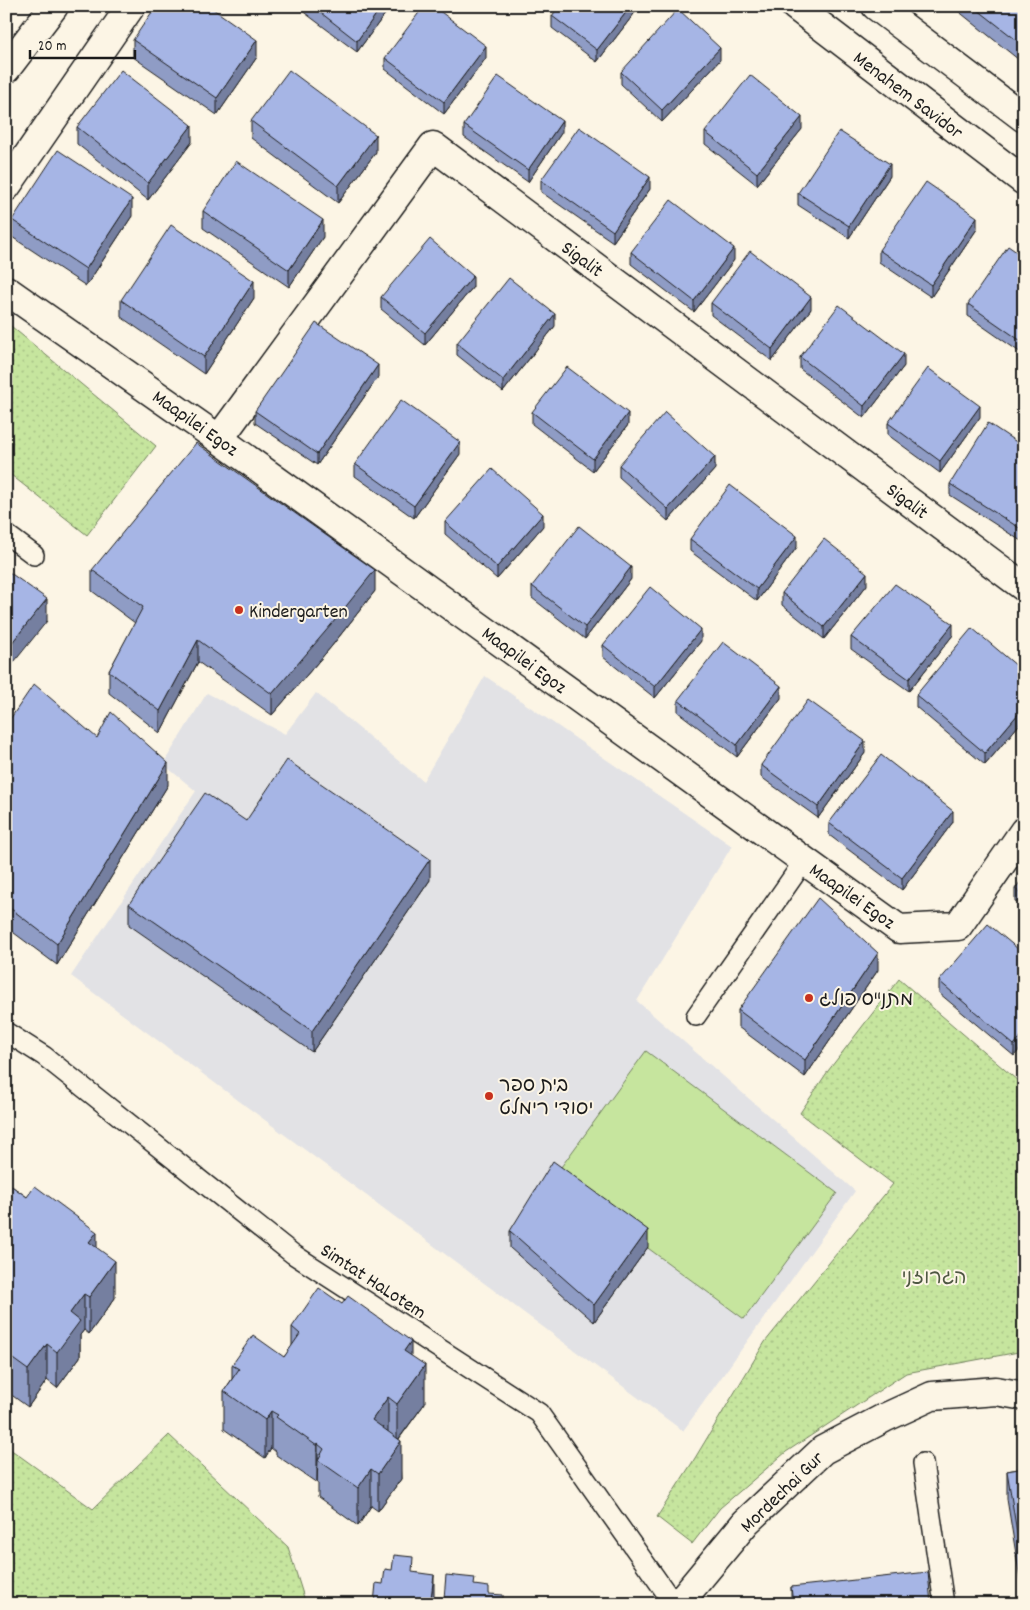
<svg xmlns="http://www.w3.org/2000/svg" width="1030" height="1610" font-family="Dekko,'Playpen Sans Hebrew',sans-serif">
<defs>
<pattern id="grass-dots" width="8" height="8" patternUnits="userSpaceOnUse" patternTransform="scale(1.25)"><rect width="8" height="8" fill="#c6e59e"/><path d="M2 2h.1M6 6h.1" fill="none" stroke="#aac488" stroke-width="1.8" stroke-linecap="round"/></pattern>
</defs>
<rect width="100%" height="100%" fill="#fcf5e5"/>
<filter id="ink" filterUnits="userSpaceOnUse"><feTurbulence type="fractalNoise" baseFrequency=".02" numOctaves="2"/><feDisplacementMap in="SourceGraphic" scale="10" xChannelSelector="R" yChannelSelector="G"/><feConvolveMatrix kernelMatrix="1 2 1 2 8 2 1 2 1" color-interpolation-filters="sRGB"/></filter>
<g filter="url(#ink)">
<!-- built -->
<path fill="#e2e2e5" d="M485 676 732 846 637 1001 855 1191 683 1431 71 976 196 791 163 764 207 693 285 734 316 693 423 781Z"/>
<!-- grass -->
<path fill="url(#grass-dots)" stroke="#71805d" d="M6 322 156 446 87 535 6 471Z
M899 979 1018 1081 1024 1074V1351L906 1373 786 1452 720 1508 692 1544 657 1517 692 1463 765 1342 893 1184 800 1113 828 1071Z
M169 1435 288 1547 306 1604H6V1446L93 1509Z"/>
<!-- garden -->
<path fill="#c6e59e" stroke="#71805d" d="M646 1051 837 1193 744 1319 553 1178Z"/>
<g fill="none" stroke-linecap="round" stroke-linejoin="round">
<defs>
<path id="service" d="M6 534 34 555
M696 1016 804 861
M6 1032 44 1056 293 1254 539 1413 674 1604
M923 1463 944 1604"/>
<path id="minor" d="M6 290 219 439 899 929 958 926 1024 831
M219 439 433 146 1024 587
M678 1604 746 1522 823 1450 884 1418 932 1396 996 1391 1024 1396"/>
<path id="tertiary" d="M795 6 1024 181
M876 6 1024 118
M6 69 54 6
M6 187 131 6"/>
</defs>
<!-- service casing -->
<use href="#service" stroke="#1c1c1c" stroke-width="22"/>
<!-- minor casing -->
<use href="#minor" stroke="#1c1c1c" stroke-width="31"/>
<!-- tertiary casing -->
<use href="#tertiary" stroke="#1c1c1c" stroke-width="31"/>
<!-- service -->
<use href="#service" stroke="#fcf5e5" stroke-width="19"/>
<!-- minor -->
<use href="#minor" stroke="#fcf5e5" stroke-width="28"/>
<!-- tertiary -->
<use href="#tertiary" stroke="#fcf5e5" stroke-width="28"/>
</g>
<!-- wall -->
<path fill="#8f9cc5" stroke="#1c1c1c" d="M301 6H391L357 52 301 10Z
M640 6 597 62 552 28V16Z
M952 6H1024V64Z
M133 40 257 57 217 115 133 57Z
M385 58H486L444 114 385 69Z
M720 60 662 122 621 84V72Z
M251 121 376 152 338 203 251 138Z
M464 125 562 132 528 182 464 137Z
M77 127 192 142 148 200 77 144Z
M802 129 757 185 705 144V132Z
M890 176 849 238 798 205V193Z
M541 180 650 189 613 242 541 192Z
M203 211 323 237 289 287 203 228Z
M132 216 86 286 12 237V220Z
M977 229 931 297 879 262V250Z
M631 252 734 260 694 312 631 264Z
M1024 257V355L968 316V304Z
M473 287 425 345 381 309V297Z
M254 298 204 374 121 317V300Z
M711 303 811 309 772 361 711 315Z
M555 326 503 392 457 355V343Z
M800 357 904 366 864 418 800 369Z
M378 377 317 465 255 423V411Z
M532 412 628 425 593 471 532 424Z
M980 417 940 473 888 435V423Z
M1024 447 1021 541 950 495V484Z
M460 454 414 518 355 476V464Z
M619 465 715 469 668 521 619 477Z
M445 522 543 526 497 579 445 534Z
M690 539 797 547 757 601 690 551Z
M92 570 375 591 331 647 272 715 198 662 160 733 109 693V671L135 623 92 591Z
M631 579 585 639 532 598V586Z
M867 585 824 639 782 605V593Z
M953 635 909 691 851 649V637Z
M701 641 655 698 603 657V645Z
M1024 672V719L985 765 916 707V695Z
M781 698 737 757 678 712V700Z
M6 725 97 738 168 785 57 965 6 927Z
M865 753 818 818 761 777V765Z
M246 821 430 880 312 1052 129 925V904Z
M953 822 902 890 829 835V823Z
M1024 877V907L1015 901V889Z
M1024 954 1014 1056 939 993V981Z
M878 970 805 1077 738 1027V1010Z
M6 1182 97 1247 115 1298 89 1334 84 1330 80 1335V1357L57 1388 47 1380 28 1407 6 1391Z
M510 1231 648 1247 594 1322 510 1248Z
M292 1327 411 1356 425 1403 399 1439 401 1479 378 1511 371 1506 358 1526 318 1497V1483H317L276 1455V1452L271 1448 265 1458 224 1429V1391L232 1379V1365L284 1357 292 1346Z
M1024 1468V1603L1007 1499V1471Z
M791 1587 931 1604H791Z"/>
<!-- shaded-wall -->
<path fill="#747fa0" stroke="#1c1c1c" d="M382 6H391L357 52V41Z
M631 6H640L597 62V50Z
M257 40V57L217 115V98Z
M486 46V58L444 114V102Z
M720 48V60L662 122V110Z
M802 117V129L757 185V173Z
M562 121V132L528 182V170Z
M192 125V142L148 200V183Z
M376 135V152L338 203V186Z
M890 164V176L849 238V226Z
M650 177V189L613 242V231Z
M132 199V216L86 286V269Z
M977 217V229L931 297V285Z
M323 220V237L289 287V270Z
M734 248V260L694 312V301Z
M473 276V287L425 345V333Z
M254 281V298L204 374V357Z
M811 297V309L772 361V349Z
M555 314V326L503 392V380Z
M904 354V366L864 418V406Z
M378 365V377L317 465V454Z
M980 406V417L940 473V461Z
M628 413V425L593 471V459Z
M460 442V454L414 518V506Z
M715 457V469L668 521V509Z
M543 514V526L497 579V567Z
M1024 525V537L1021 541V529Z
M797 536V547L757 601V589Z
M631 567V579L585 639V627Z
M375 570V591L331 647 272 715V694Z
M867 573V585L824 639V627Z
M47 599V621L6 672V650Z
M953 624V635L909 691V679Z
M701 629V641L655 698V687Z
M198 640V662L160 733V711Z
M781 686V698L737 757V745Z
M1024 707V719L985 765V753Z
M865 741V753L818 818V807Z
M168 763V785L57 965V944Z
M953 811V822L902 890V878Z
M430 859V880L312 1052V1031Z
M878 953V970L805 1077V1060Z
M1024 1033V1045L1014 1056V1045Z
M648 1230V1247L594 1322V1305Z
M97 1232V1269L89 1242Z
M115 1261V1298L89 1334V1297Z
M84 1294V1330L80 1335V1357L57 1388V1352L70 1313Z
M411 1341V1379L404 1351Z
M47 1344V1380L28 1407V1370Z
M425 1365V1403L397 1441V1404Z
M388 1397V1435L372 1420Z
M271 1411V1448L265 1458V1420Z
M401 1441V1479L378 1511V1474Z
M318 1444V1460L317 1483V1446Z
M371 1469V1506L358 1526V1488Z
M434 1575V1604L431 1598Z"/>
<!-- building -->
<path fill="#a6b5e5" stroke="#1c1c1c" d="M156 6H209L257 40 217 98 133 40Z
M312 6H382L357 41Z
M424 6H433L486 46 444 102 385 58Z
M559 6H631L597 50 552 16Z
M973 6H1024V46Z
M678 9 720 48 662 110 621 72Z
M121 70 192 125 148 183 77 127Z
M289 70 376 135 338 186 251 121Z
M750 75 802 117 757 173 705 132Z
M498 76 562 121 528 170 464 125Z
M579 127 650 177 613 231 541 180Z
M839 131 890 164 849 226 798 193Z
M58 150 132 199 86 269 12 220Z
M236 161 323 220 289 270 203 211Z
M926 182 977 217 931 285 879 250Z
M671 200 734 248 694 301 631 252Z
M171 225 254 281 204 357 121 300Z
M430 239 473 276 425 333 381 297Z
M1008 246 1024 257V343L968 304Z
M750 251 811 297 772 349 711 303Z
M509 278 555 314 503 380 457 343Z
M839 305 904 354 864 406 800 357Z
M316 323 378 365 317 454 255 411Z
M567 367 628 413 593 459 532 412Z
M928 368 980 406 940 461 888 423Z
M401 400 460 442 414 506 355 464Z
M665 412 715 457 668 509 619 465Z
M988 423 1024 447V525L1021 529 950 484Z
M196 443 375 570 331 625 272 694 198 640 160 711 109 671 143 607 92 570Z
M492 469 543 514 497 567 445 522Z
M730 485 797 536 757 589 690 539Z
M579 526 631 567 585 627 532 586Z
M824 539 867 573 824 627 782 593Z
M6 570 47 599 6 650Z
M895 584 953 624 909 679 851 637Z
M650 587 701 629 655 687 603 645Z
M972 628 1024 672V707L985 753 916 695Z
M723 642 781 686 737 745 678 700Z
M34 684 97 738 111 712 168 763 57 944 6 905V725Z
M808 700 865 741 818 807 761 765Z
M881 755 953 811 902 878 829 823Z
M287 760 430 859 312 1031 129 904 205 793 246 821Z
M1024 877V896L1015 889Z
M818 898 878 953 805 1060 738 1010Z
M988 924 1024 954V1033L1014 1045 939 981Z
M553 1161 648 1230 594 1305 510 1231Z
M6 1182 27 1197 35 1186 97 1232 89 1242 115 1261 89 1297 84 1294 70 1313 80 1321 57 1352 47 1344 28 1370 6 1354Z
M319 1288 342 1304 348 1296 411 1341 404 1351 425 1365 397 1404 388 1397 372 1420 401 1441 378 1474 371 1469 358 1488 318 1460 324 1449 318 1444 317 1446 276 1417 278 1415 271 1411 265 1420 224 1391 239 1369 232 1365 253 1335 284 1357 300 1334 292 1327Z
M1024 1468V1575L1007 1471Z
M394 1555 413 1557 412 1572 434 1575 431 1598 444 1599 446 1575 475 1578 474 1585 489 1587V1594L503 1595V1604H374L376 1583 383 1584 385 1569 392 1570Z
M928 1572 931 1604H793L791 1587Z"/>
</g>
<!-- markers -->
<g fill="#c8321e" stroke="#fcf5e5" stroke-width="2">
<circle cx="239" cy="610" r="5"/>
<circle cx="809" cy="998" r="5"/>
<circle cx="489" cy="1096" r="5"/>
</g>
<g text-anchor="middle" stroke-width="4" stroke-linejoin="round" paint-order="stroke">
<!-- street labels -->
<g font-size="20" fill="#1c1c1c" stroke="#fcf5e5">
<text transform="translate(909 94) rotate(37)" y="7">Menahem Savidor</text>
<text transform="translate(583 258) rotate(37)" y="7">Sigalit</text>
<text transform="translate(196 422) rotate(35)" y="7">Maapilei Egoz</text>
<text transform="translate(908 500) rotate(37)" y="7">Sigalit</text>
<text transform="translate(525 659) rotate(36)" y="7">Maapilei Egoz</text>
<text transform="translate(853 895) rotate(35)" y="7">Maapilei Egoz</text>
<text transform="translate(374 1280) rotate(33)" y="7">Simtat HaLotem</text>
<text transform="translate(781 1491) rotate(-44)" y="7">Mordechai Gur</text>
</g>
<!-- poi labels -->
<g font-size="20" fill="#1c1c1c" stroke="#fcf5e5" text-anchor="start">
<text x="249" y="617">Kindergarten</text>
<text x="819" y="1005">מתנ"ס פולג</text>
<text x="499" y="1091">בית ספר<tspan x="499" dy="23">יסודי רימלט</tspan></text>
</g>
<!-- park labels -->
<g font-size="20" fill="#4f5843" stroke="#fcf5e5">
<text x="934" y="1283">הגרוזני</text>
</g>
</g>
<!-- margin -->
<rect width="1030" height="1610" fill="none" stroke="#fcf5e5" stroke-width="25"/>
<rect x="12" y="12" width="1005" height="1585" fill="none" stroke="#1c1c1c" stroke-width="2" filter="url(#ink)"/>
<!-- scale -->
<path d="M30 50v8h105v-8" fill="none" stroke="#1c1c1c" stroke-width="2.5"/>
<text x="38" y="50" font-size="15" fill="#1c1c1c" stroke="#fcf5e5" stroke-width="4" paint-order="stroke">20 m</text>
</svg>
